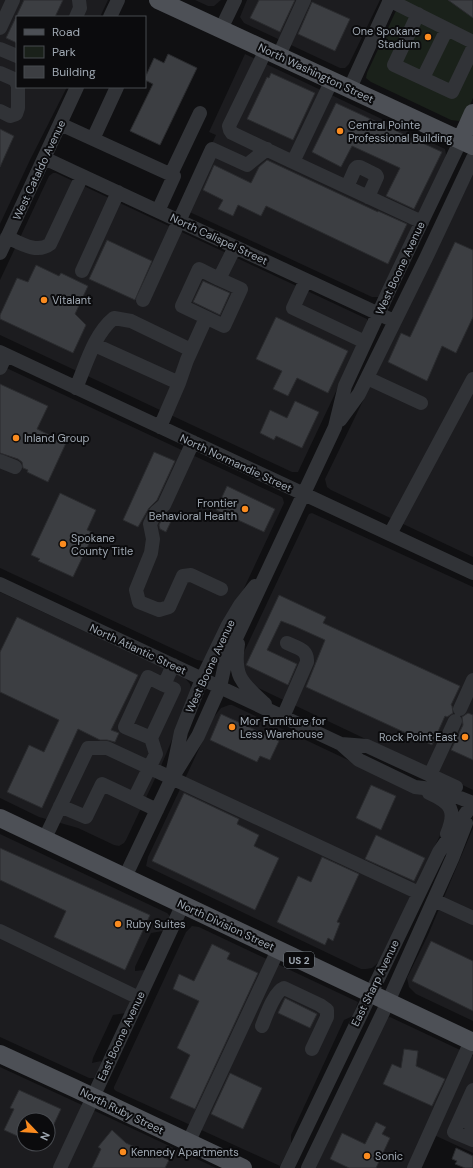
<svg xmlns="http://www.w3.org/2000/svg" width="473" height="1168" font-family="'DM Sans',sans-serif">
<rect width="100%" height="100%" fill="#101012"/>
<!-- built -->
<path fill="#1c1c1f" fill-rule="evenodd" d="M0 0H108L100 17H17V87H67L30 160 0 224Z
M195 0H221L214 6H208Z
M247 0H380L349 64 345 68H340L244 23 240 17Z
M245 54 445 149 446 154 445 160 379 297H372L181 208 216 135 209 132Z
M53 173H56L367 319V326L298 472H292L0 335V280L49 176Z
M473 174V557L331 490 327 487 325 479Z
M0 365 282 497 283 499 284 503 238 601 203 661 197 660 0 568Z
M312 513 473 587V790L252 685 242 667 244 652 307 518 309 514Z
M0 592 185 678 190 684 191 689 190 697 161 766 126 840 124 843 119 846 114 845 78 828 39 817 0 798Z
M229 705H232L441 804 446 808 447 821 379 962 372 968 366 969H361L146 866 148 857 214 717 221 708Z
M473 828V1021L416 994 409 987 407 978 428 935Z
M0 834 167 913 170 916 163 931 151 933 135 967V971L144 970 145 971 126 1013 113 1015 93 1058 92 1063 101 1061 102 1063 94 1078H89L0 1037Z
M192 926 199 927 358 1002 353 1016 344 1020 291 1135V1144L280 1166 116 1091 114 1089V1087L186 932Z
M390 1017 473 1056V1153L434 1135 418 1168H315L387 1018Z
M0 1067 108 1117 216 1168H0ZM24 1120H48V1144H24Z"/>
<!-- green -->
<path fill="#1a211a" d="M401 0H473V98L466 114 459 121 451 120 371 82 366 78 367 73Z"/>
<!-- building -->
<path fill="#3c3e42" stroke="#2a2b2e" d="M24 0H63L55 17H17V43L6 38Z
M259 0H295L280 32 250 18Z
M448 0H473V18Z
M312 2 350 19 335 51 298 34Z
M168 54 197 68 160 145 130 131 153 84 145 80V78L154 58 164 63Z
M271 73 315 93 293 140 247 119 267 77 269 78Z
M336 103 442 152 414 209 386 196 400 168 352 146 341 167 312 152Z
M0 129 14 136 0 167Z
M267 160 378 212V211L407 224 388 264 266 206 261 216 238 205 233 216 218 209 223 200 203 190 214 165 251 183 259 167Z
M107 240 152 261 135 300 89 279Z
M455 242 473 250V317L456 353 442 346 427 381 388 362 401 333 410 337Z
M36 265 59 276 61 273 88 286 75 314 86 325 73 353 0 319V315L17 278 28 282Z
M203 281 230 293 220 315 193 302Z
M276 317 348 351 328 393 297 378 288 396 273 389 282 371 256 359Z
M0 384 48 406 37 429 66 443 48 482 27 472 28 470 23 468 22 462 18 459 0 453Z
M295 401 319 412 302 448 276 436 274 440 260 433 270 410 287 418Z
M154 452 175 461 157 500 149 508 138 527 123 520Z
M227 486 275 509 264 532 216 510Z
M60 493 96 510 87 530 94 533 73 577 38 561 40 559 31 555Z
M166 514 173 517 166 532 160 529 159 525 163 517Z
M279 595 326 617 323 623 460 686 451 705 452 706 453 713 447 717 445 716 432 745 306 687 325 640 294 626 281 621 267 650 297 664 288 685 246 665Z
M17 617 138 675 111 730 119 733 115 742 107 740H100L78 729 42 808 7 792 29 745 44 752 59 720 0 692V652Z
M468 713 473 715V760L451 750 463 725 462 717Z
M221 714 279 741 270 760 260 756 257 762 210 740Z
M371 785 396 796 381 830 356 818Z
M184 793 239 819 237 824 259 835 254 846 279 858 255 910 152 861Z
M376 835 425 858 414 881 365 859Z
M0 848 150 915 125 970 54 937 66 911 0 880Z
M322 857 359 874 337 922 340 923 333 941 328 938 325 945 277 922 298 876 311 882Z
M431 941 473 961V1011L412 981Z
M212 944 230 953 227 959 258 973 195 1109 170 1098 190 1055 177 1048 199 1001 173 989 179 974 194 981Z
M285 998 317 1014 310 1028 278 1013Z
M404 1049 418 1051 416 1066 445 1079 432 1106 383 1084 392 1064 401 1068Z
M230 1073 262 1088 243 1129 211 1114Z
M19 1090 61 1109 48 1137V1120H24V1139L4 1130 14 1109 10 1108Z
M376 1122 386 1127 382 1134 390 1138 376 1168H349L330 1159 342 1133 365 1144Z
M112 1130 126 1143 159 1158 160 1156 169 1160 165 1168H92L101 1149 98 1147Z
M456 1148 473 1156V1168H465L455 1164 457 1161 452 1159Z"/>
<g fill="none" stroke-linecap="round" stroke-linejoin="round">
<!-- minor -->
<path stroke="#313337" stroke-width="14" d="M389 0 473 42
M418 14 394 65 452 92 473 48
M76 17 80 8 79 0
M110 17 118 0
M0 28 13 0
M221 29 235 0
M0 49 17 56
M266 50 229 126 230 130 232 133 293 162
M279 55 304 0
M0 73 16 80 17 84
M423 78 447 29
M332 80 293 162 422 222
M350 88 390 0
M0 111 10 116 16 114 18 108V87
M60 124 174 176 158 211
M93 139 117 87
M44 158 394 321
M171 174 200 113
M347 187 355 169 357 167H360L376 175 377 177 368 197
M7 237C20 243 37 254 50 244L82 176
M0 253 77 87
M82 271 118 192
M219 279 241 289 224 326 182 306 199 269 219 279 235 247
M306 280 293 308 365 342
M143 300 212 149 247 165 267 149
M95 345 179 383
M0 352 473 573
M0 368 6 355
M367 378 421 403
M76 388C86 365 94 334 114 318L131 321 191 350
M340 420 359 394 426 258 473 158
M160 427 179 383 187 360 206 318
M193 442 164 505 156 512 150 524 153 539 151 553 136 590 139 602 159 610 169 607 183 576 191 575 221 589
M0 461 15 467
M390 534 473 379
M0 584 341 744 359 760 415 787 440 790 473 803
M238 644C233 677 242 683 265 704
M164 685 148 677 125 727 151 738 174 689 164 685 173 665
M460 709 473 680
M283 717 307 662C308 649 297 648 287 643
M341 744 367 746 456 787
M173 770 181 732 202 679 228 625 240 605 255 586
M430 775 455 721
M429 793C451 803 457 810 447 834
M134 799 157 810
M60 806 86 817 102 784 134 799 156 754 151 738
M44 840 88 748H107L419 893
M125 877 172 778 198 736 220 687 225 664 231 649 335 427 345 386 392 284 461 140
M434 900 473 918
M0 931 139 998
M262 1026C266 1016 274 992 284 988L320 1005 327 1010V1017L312 1049
M473 1090 454 1132 473 1140
M472 1105 468 1120 473 1130
M188 1143 278 950
M60 1168 183 904
M287 1168 439 852 473 803
M308 1168 388 1002 452 859 466 823
M414 1168 471 1041"/>
<!-- major -->
<path stroke="#4d5056" stroke-width="18" d="M158 0 473 146
M461 140 473 113
M0 818 473 1042
M0 1054 74 1088 243 1168"/>
</g>
<!-- markers -->
<g fill="#fa8b1f" stroke="#0b0b0d" stroke-width="1.5">
<circle cx="428" cy="37" r="4"/>
<circle cx="340" cy="131" r="4"/>
<circle cx="44" cy="300" r="4"/>
<circle cx="16" cy="438" r="4"/>
<circle cx="245" cy="509" r="4"/>
<circle cx="63" cy="544" r="4"/>
<circle cx="232" cy="727" r="4"/>
<circle cx="465" cy="737" r="4"/>
<circle cx="118" cy="924" r="4"/>
<circle cx="123" cy="1152" r="4"/>
<circle cx="367" cy="1156" r="4"/>
</g>
<g text-anchor="middle" stroke-width="4" stroke-linejoin="round" paint-order="stroke">
<!-- shield labels -->
<rect fill="#0b0b0d" stroke="#737a81" stroke-width="1" x="284" y="952" width="30" height="16" rx="3"/>
<g font-size="10" font-weight="bold" fill="#a0a9b3">
<text x="299" y="964">US 2</text>
</g>
<!-- poi labels -->
<g font-size="11" fill="#a0a9b3" stroke="#0b0b0d" text-anchor="start">
<text x="420" y="35" text-anchor="end">One Spokane<tspan x="420" dy="13">Stadium</tspan></text>
<text x="348" y="129">Central Pointe<tspan x="348" dy="13">Professional Building</tspan></text>
<text x="52" y="304">Vitalant</text>
<text x="24" y="442">Inland Group</text>
<text x="237" y="507" text-anchor="end">Frontier<tspan x="237" dy="13">Behavioral Health</tspan></text>
<text x="71" y="542">Spokane<tspan x="71" dy="13">County Title</tspan></text>
<text x="240" y="725">Mor Furniture for<tspan x="240" dy="13">Less Warehouse</tspan></text>
<text x="457" y="741" text-anchor="end">Rock Point East</text>
<text x="126" y="928">Ruby Suites</text>
<text x="131" y="1156">Kennedy Apartments</text>
<text x="375" y="1160">Sonic</text>
</g>
<!-- street labels -->
<g font-size="11" fill="#a0a9b3" stroke="#0b0b0d">
<text transform="translate(316 73) rotate(25)" y="4">North Washington Street</text>
<text transform="translate(39 170) rotate(-65)" y="4">West Cataldo Avenue</text>
<text transform="translate(219 239) rotate(25)" y="4">North Calispel Street</text>
<text transform="translate(400 268) rotate(-65)" y="4">West Boone Avenue</text>
<text transform="translate(236 463) rotate(25)" y="4">North Normandie Street</text>
<text transform="translate(138 649) rotate(25)" y="4">North Atlantic Street</text>
<text transform="translate(210 666) rotate(-65)" y="4">West Boone Avenue</text>
<text transform="translate(226 925) rotate(25)" y="4">North Division Street</text>
<text transform="translate(375 983) rotate(-64)" y="4">East Sharp Avenue</text>
<text transform="translate(121 1036) rotate(-65)" y="4">East Boone Avenue</text>
<text transform="translate(122 1111) rotate(26)" y="4">North Ruby Street</text>
</g>
</g>
<!-- legend -->
<rect x="16" y="16" width="130" height="72" fill="#0b0b0d" stroke="#474a4f"/>
<rect x="24" y="29" width="20" height="6" fill="#4d5056" stroke="#474a4f"/>
<text x="52" y="36" font-size="12" fill="#a0a9b3">Road</text>
<rect x="24" y="46" width="20" height="12" fill="#1a211a" stroke="#474a4f"/>
<text x="52" y="56" font-size="12" fill="#a0a9b3">Park</text>
<rect x="24" y="66" width="20" height="12" fill="#3c3e42" stroke="#474a4f"/>
<text x="52" y="76" font-size="12" fill="#a0a9b3">Building</text>
<!-- north arrow -->
<g transform="translate(36 1132) rotate(115)"><circle r="19" fill="#0b0b0d" stroke="#474a4f"/>
<path d="M0-3L7 15L0 10L-7 15Z" fill="#fa8b1f"/>
<text y="-6" font-size="11" font-weight="bold" text-anchor="middle" fill="#a0a9b3">N</text>
</g>
</svg>
